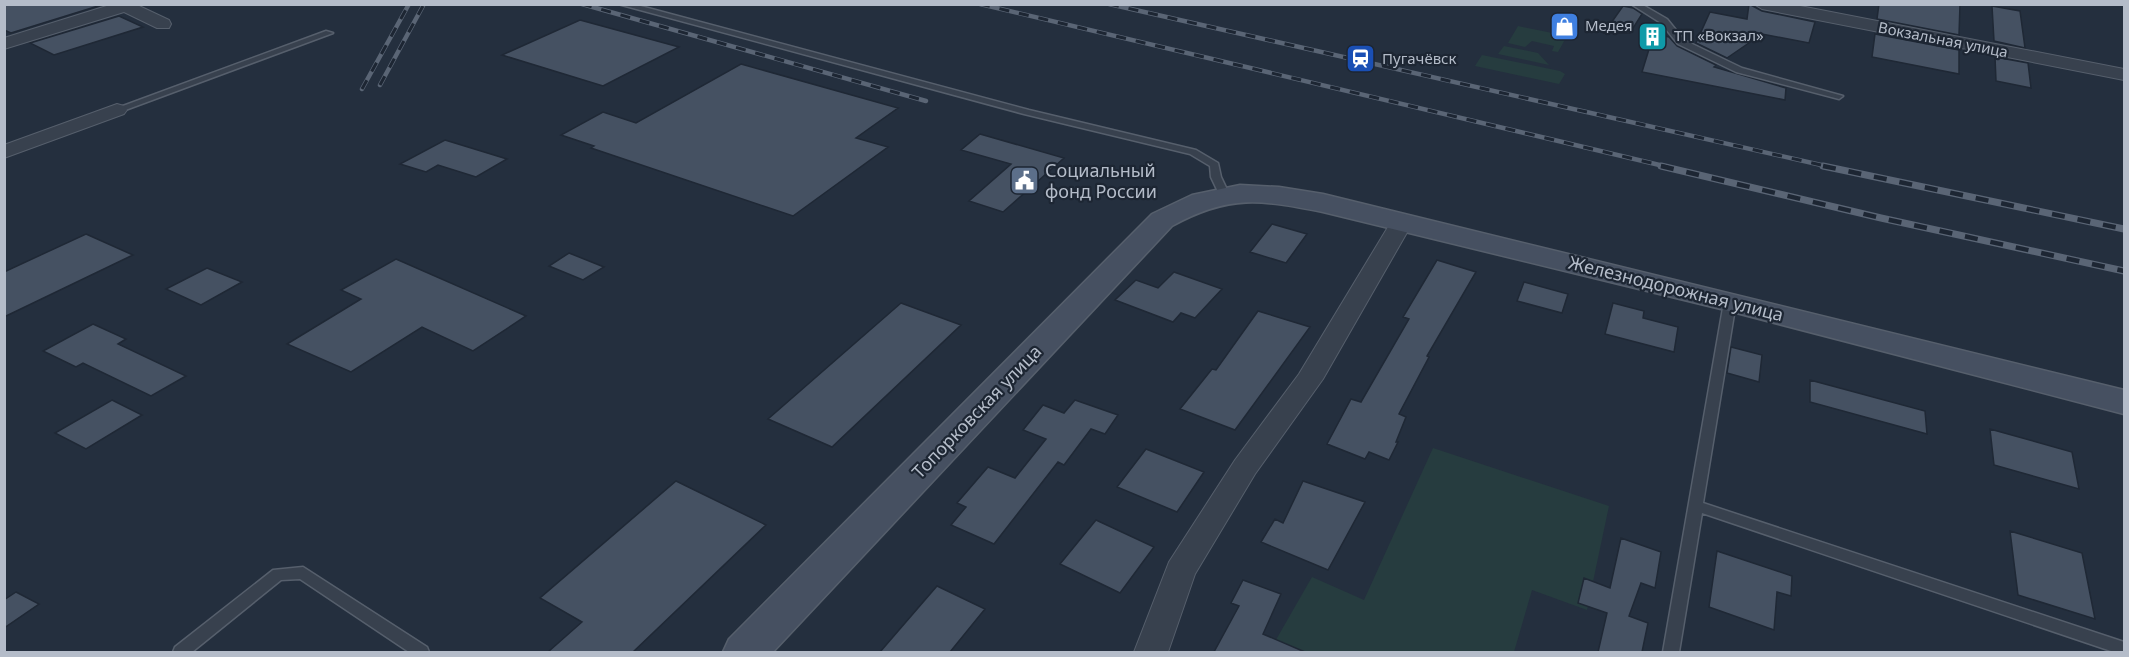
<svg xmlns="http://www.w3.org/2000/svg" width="2129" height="657" font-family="'Noto Sans',sans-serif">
<rect width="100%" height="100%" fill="#242f3e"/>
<!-- green -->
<path fill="#263c3f" d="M1518 26 1567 36 1558 52 1552 51 1554 46 1532 41 1525 47 1508 43Z
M1504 46 1538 53 1549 65 1498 54Z
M1482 55 1560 71 1565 74 1559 84 1475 66Z
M1433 448 1609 506 1587 610 1532 590 1514 652H1269L1312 577 1364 600Z"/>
<!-- building -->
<path fill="#455162" stroke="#1f2835" stroke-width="1.5" d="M4 4H94L98 6 11 33 4 30Z
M1749 4 1762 11 1815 22 1809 43 1762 34 1727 58 1696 43 1710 12 1747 19Z
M1879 4H1960L1959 35 1877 19Z
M1623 6 1633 8 1642 14 1630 33H1604Z
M1992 6 2020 11 2025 48 1994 41Z
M119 16 143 27 54 55 30 43Z
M580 20 679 47 603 86 502 55Z
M1654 33 1669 37 1677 46 1716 65 1714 67 1786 88 1785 100 1642 72Z
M1875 34 1959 50V74L1872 57Z
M1995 57 2028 63 2031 88 1996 81Z
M741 64 898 108 856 138 888 147 793 216 591 148 594 146 561 135 603 112 636 123Z
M980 134 1064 158 1003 212 969 201 1011 164 961 150Z
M445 140 507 159 476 177 438 165 426 172 400 164Z
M1272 224 1307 234 1286 263 1250 252Z
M86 234 133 255 4 317V272Z
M569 253 604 267 583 280 549 266Z
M396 259 526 316 473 351 422 327 351 372 287 344 361 299 341 290Z
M1437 260 1476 272 1427 356 1429 357 1399 414 1406 417 1396 442H1398L1389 460 1369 452 1365 459 1327 444 1351 399 1361 402 1409 319 1403 317Z
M207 268 242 282 201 305 166 289Z
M1174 272 1222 289 1195 318 1181 313 1173 322 1115 300 1136 280 1158 288Z
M1524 282 1568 294 1562 313 1517 301Z
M901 303 961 325 832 447 768 419Z
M1613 303 1644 311 1643 318 1678 327 1674 352 1605 334Z
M1258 311 1310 327 1235 430 1180 409 1212 369 1216 370Z
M93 324 126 339 118 344 186 376 151 396 83 363 76 367 43 351Z
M1731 347 1762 355 1759 382 1727 373Z
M1810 380 1925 411 1927 434 1810 402Z
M112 400 142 415 86 449 55 433Z
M1075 400 1118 415 1105 434 1091 429 1064 465 1058 462 994 544 951 525 966 507 957 503 988 467 1015 478 1046 439 1023 430 1043 405 1064 413Z
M1990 429 2072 452 2079 489 1994 465Z
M1146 449 1204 472 1177 512 1117 487Z
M676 481 766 525 633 652H548L582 622 540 598Z
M1303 481 1365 502 1328 570 1261 542 1275 519 1283 523Z
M1096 520 1154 547 1120 593 1060 564Z
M2010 531 2082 553 2095 619 2018 595Z
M1621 538 1661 552 1655 588 1641 583 1629 616 1648 623 1642 652H1598L1607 613 1578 603 1584 578 1610 588Z
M1717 551 1792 576 1791 596 1777 592 1774 630 1709 607Z
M1243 580 1281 594 1263 634 1305 652H1214L1239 606 1231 603Z
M937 586 985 609 950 652H880Z
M16 592 39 604 4 628V600Z"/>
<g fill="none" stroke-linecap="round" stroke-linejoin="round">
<defs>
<path id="lane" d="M618 4H633L1029 110 1196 150 1218 163 1221 177 1229 194 1224 197 1220 196 1211 177 1210 166 1190 154 1024 114Z
M1631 4H1641L1667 19 1684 40 1742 68 1843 96 1839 99 1736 72 1678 44 1661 23Z
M326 31 333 33 120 112H114L112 110Z
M1730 299 1736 302 1703 503 2124 642V652H2114L1702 513 1679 652H1663L1724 302Z
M303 567 427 647 429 652H409L300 579 281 580 192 652H173L175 647 273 570Z"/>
<path id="street" d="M113 4H135L169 20 171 24 169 28H157L124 12 4 49V38Z
M1754 4H1790L2124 69V80L1762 9Z
M117 104 124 106 127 110 124 114 4 158V145Z
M1402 215 1410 217 1413 222 1323 379 1255 474 1195 574 1168 652H1134L1169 562 1235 460 1299 374 1391 222 1394 217Z"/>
<path id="secondary" d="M1240 185 1279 187 1323 194 2124 390V414L1721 309 1323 212C1261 200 1230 194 1172 226L773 652H723L729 639 1152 214 1192 195Z"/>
</defs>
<!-- lane casing -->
<use href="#lane" stroke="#565f6c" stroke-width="3"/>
<!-- street casing -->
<use href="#street" stroke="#565f6c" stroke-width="2"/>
<!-- secondary casing -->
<use href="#secondary" stroke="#565f6c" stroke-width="3"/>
<!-- lane -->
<use href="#lane" fill="#38414e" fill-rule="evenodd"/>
<!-- street -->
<use href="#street" fill="#38414e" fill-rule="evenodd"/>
<!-- secondary -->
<use href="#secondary" fill="#465061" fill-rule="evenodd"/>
<defs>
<path id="rail-far1" d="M582 4 926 101
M980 4 1668 167
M1109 4 1830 167
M380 85 424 4
M362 89 409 4"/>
<path id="rail" d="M1661 166 1881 218 2124 271
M1823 166 2124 229"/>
</defs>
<!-- rail-far1 casing -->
<use href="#rail-far1" stroke="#5a6575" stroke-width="4.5"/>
<!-- rail casing -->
<use href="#rail" stroke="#5a6575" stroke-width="7"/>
<!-- rail-far1 -->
<use href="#rail-far1" stroke="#1d2633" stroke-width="3" stroke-dasharray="10" stroke-linecap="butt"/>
<!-- rail -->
<use href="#rail" stroke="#1d2633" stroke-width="4.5" stroke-dasharray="13" stroke-linecap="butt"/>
</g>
<!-- icons -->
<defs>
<symbol id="shop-square" viewBox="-11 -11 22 22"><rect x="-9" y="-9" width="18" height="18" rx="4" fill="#3f7fe0" stroke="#1d2633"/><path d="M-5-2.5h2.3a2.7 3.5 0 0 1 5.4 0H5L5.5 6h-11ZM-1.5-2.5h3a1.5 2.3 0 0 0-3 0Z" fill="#fff"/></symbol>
<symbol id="building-square" viewBox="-11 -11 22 22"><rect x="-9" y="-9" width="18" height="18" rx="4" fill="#0f9aa8" stroke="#1d2633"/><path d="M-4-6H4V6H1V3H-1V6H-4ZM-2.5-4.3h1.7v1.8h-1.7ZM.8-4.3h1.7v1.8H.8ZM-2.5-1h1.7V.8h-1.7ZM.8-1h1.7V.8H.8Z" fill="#fff"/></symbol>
<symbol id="station-square" viewBox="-11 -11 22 22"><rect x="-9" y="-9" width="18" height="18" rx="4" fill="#1a4fb4" stroke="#1d2633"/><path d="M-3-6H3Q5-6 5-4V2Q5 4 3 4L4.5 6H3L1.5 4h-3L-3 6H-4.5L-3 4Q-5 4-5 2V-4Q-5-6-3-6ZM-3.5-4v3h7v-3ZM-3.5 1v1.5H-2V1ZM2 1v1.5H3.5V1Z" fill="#fff"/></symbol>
<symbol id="civic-square" viewBox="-11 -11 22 22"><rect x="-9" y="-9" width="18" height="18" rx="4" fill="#5c6f8a" stroke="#1d2633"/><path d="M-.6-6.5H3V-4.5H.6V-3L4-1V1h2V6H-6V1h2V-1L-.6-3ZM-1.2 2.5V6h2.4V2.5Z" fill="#fff"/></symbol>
</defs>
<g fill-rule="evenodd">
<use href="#shop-square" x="1548" y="10" width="33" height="33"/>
<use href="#building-square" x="1636" y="20" width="33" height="33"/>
<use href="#station-square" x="1344" y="42" width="33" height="33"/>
<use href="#civic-square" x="1008" y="164" width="33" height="33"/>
</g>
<g text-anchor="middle" stroke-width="4.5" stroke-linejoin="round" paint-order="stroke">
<!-- far-poi labels -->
<g font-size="15" fill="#b4bcc9" stroke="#1d2633" text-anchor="start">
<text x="1585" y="31">Медея</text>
<text x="1674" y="41">ТП «Вокзал»</text>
<text x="1382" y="64">Пугачёвск</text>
</g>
<!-- far-street labels -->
<g font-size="15" fill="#b4bcc9" stroke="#1d2633">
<text transform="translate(1943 40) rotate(11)" y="5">Вокзальная улица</text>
</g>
<!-- poi labels -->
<g font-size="18" fill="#b4bcc9" stroke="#1d2633" text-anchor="start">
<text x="1045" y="177">Социальный<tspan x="1045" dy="21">фонд России</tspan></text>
</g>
<!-- street labels -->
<g font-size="18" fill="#b4bcc9" stroke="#1d2633">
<text transform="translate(1676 289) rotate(14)" y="6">Железнодорожная улица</text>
<text transform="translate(977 412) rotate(-46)" y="6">Топорковская улица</text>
</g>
</g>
<!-- border -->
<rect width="2129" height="657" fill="none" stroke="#b4bcc9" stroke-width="12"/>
</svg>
